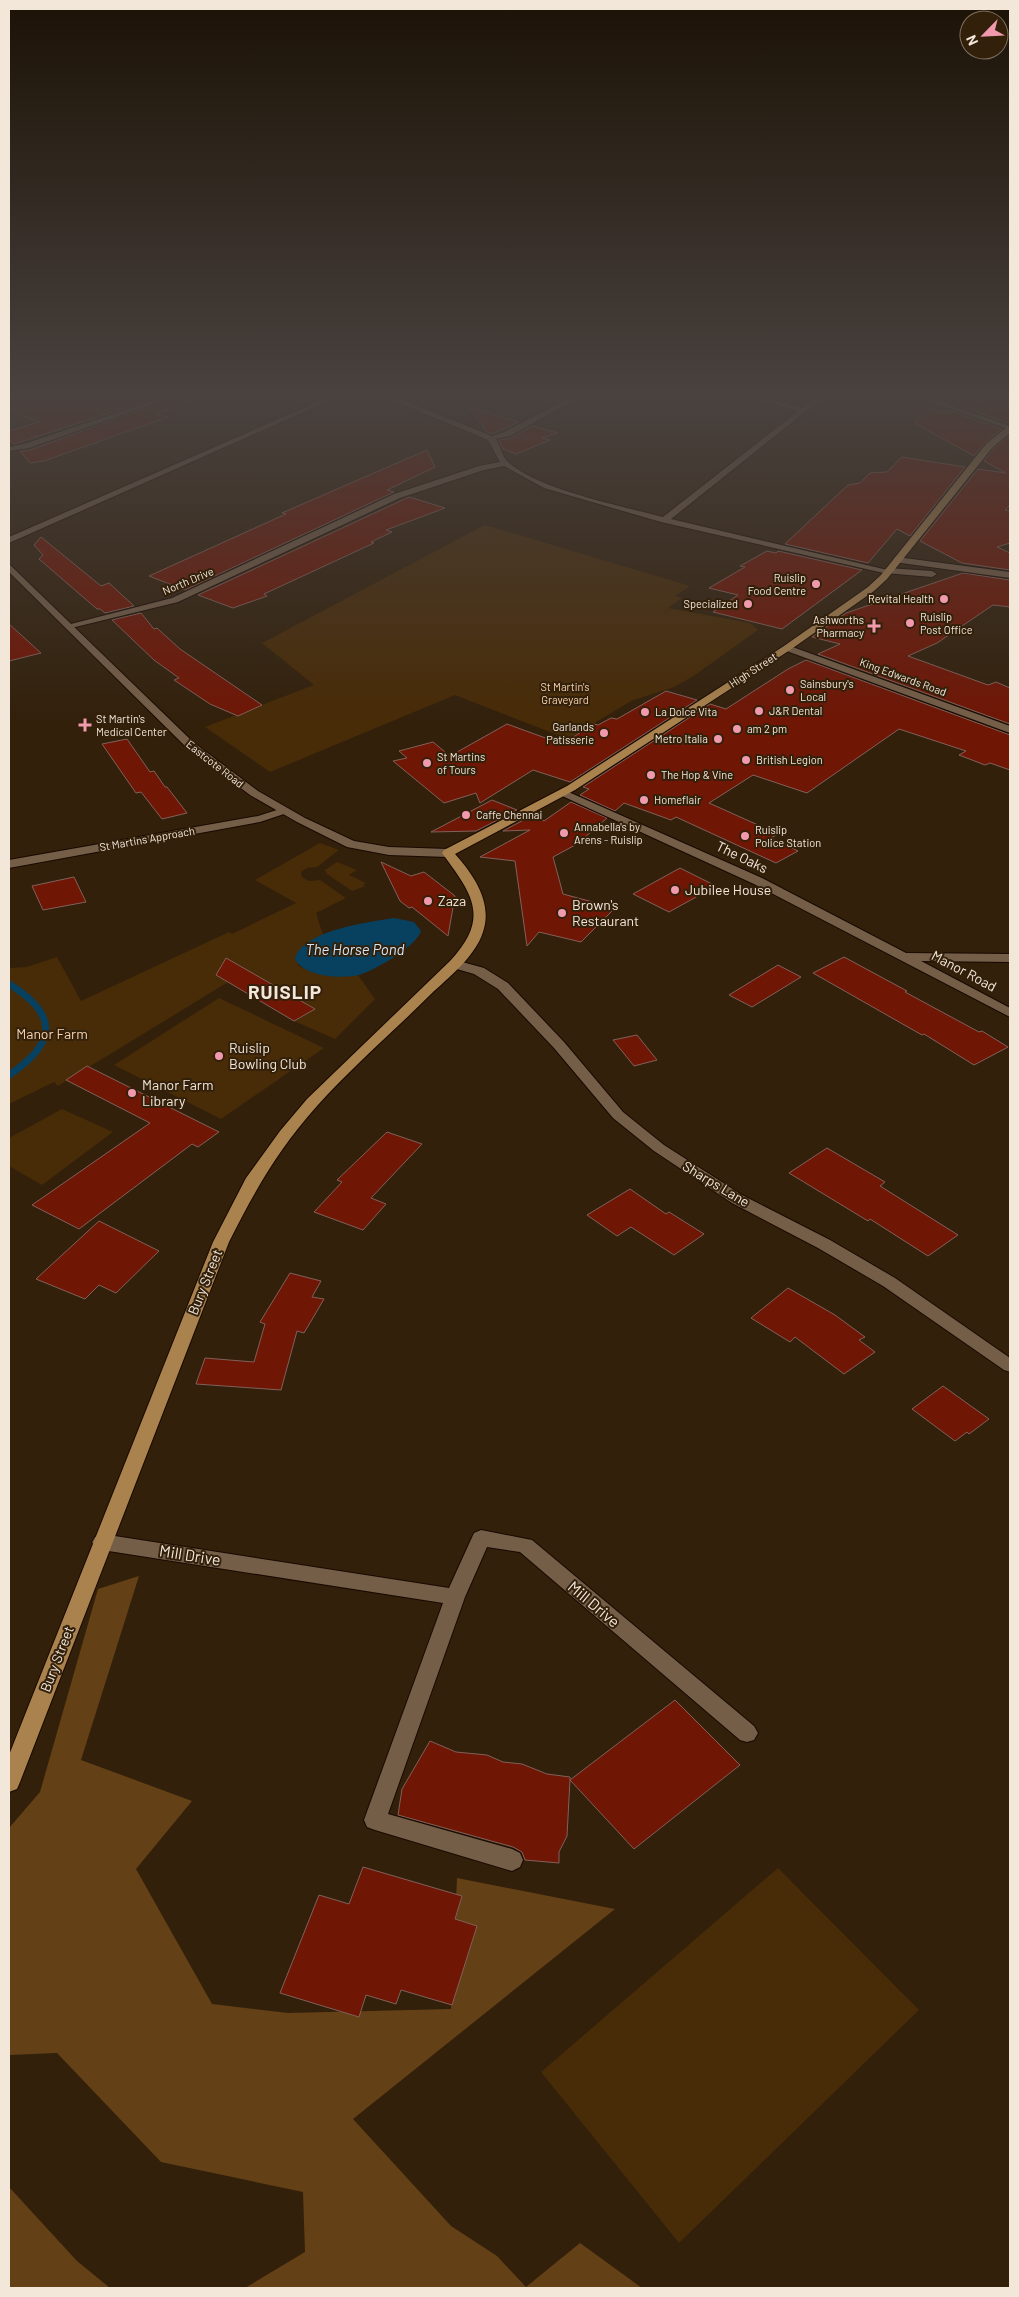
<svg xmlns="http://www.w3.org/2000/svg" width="1019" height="2297" font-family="Barlow,sans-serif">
<rect width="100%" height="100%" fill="#32200b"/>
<!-- green -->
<path fill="#482b07" d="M485 525 690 586 675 596 682 598 668 608 750 623 758 630 692 677 674 687 631 701 568 739 455 695 270 772 205 727 314 685 262 643Z
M320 843 339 850 317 867 307 868 301 872 302 877 309 881 320 880 346 898 316 913 323 935 303 946 298 965C314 977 339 977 358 975L375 999 335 1039 294 1021 314 1009 233 979 58 1086 54 1082 9 1104V968L27 967 57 957 81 1001 229 932 232 934 296 903 255 880Z
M337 862 357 870 349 875 366 883 363 885 366 886 352 891 327 874 325 870Z
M219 998 324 1048 221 1119 114 1065Z
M62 1109 113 1132 42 1185 9 1166V1138Z
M778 1868 919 2010 679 2243 541 2072Z"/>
<!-- forest -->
<path fill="#644016" d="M139 1576 81 1760 192 1801 136 1869 212 2004 288 2013 451 2009 457 1878 615 1909 353 2119 451 2226 497 2256 526 2287 580 2243 642 2288H245L305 2252 303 2192 161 2162 57 2053 9 2055V1828L40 1792 98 1589Z
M9 2187 77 2261 110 2288H9Z"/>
<!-- water -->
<path fill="#08415f" d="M394 918 414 922 421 931C416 947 375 970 359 975 341 979 304 977 295 959 302 930 370 922 394 918Z"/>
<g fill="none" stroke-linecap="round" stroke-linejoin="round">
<!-- stream -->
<path stroke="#08415f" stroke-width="7" d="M9 984C59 1015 57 1043 9 1075"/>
</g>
<!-- building -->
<path fill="#6f1605" stroke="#81615a" d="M9 400H150L14 444 9 439V431L39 422 9 411Z
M167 400H184L185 403 155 414 168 417 44 461 30 463 20 451 30 450Z
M986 400H1010V424L962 407Z
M470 408 519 422 492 434 488 433Z
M932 408 945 413 951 411 1002 429 985 443 974 456 914 423Z
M532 426 558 433 542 438 550 440 516 454 503 449 499 440 511 438Z
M1010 435V505L1005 510 1010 511V543L997 547 1010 553V570L962 563 920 541 978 469 1006 473 984 461 993 449Z
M427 450 435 467 387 490 394 492 185 590 149 576 286 514 282 513Z
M902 457 965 467 910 536 897 529 868 563 785 544 848 485 860 483 870 473 887 472Z
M409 497 445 508 386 530 392 532 371 542 374 543 264 594 267 596 233 608 198 595Z
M41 537 101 586 109 583 134 606 105 613 100 609H97L39 559 43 555 34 545Z
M767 551 776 553 778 551 862 570 782 629 713 612 738 595 709 588 745 567 740 566Z
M963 573 1010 580V607L993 605 937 643 908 656 988 685 996 682 1010 688V724L818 654 840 644 812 637 846 613Z
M141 613 154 629 157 628 180 649 262 705 238 716 210 704 174 680 179 678 154 660 112 620Z
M9 624 41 653 9 661Z
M806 660 1010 735V770L990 763 985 765 959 755 966 751 899 729 807 793 753 775 709 803 778 834 771 838 798 851 776 863 676 817 671 820 624 803 615 811 580 795 589 789 583 787 710 704 726 709 788 669Z
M666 691 697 700 570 782 533 770 480 803 476 793 444 803 393 761 407 758 399 751 433 742 450 756 507 724 562 744 594 724 598 725 611 718 617 719Z
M127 739 150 772 154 771 165 787H167L187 813 162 819 141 792 136 793 102 744Z
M492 800 517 810 476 831 431 832Z
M571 802 607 818 577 844 553 857 563 894 615 908 581 942 539 932 527 946 515 861 480 857 530 830 503 831 531 816 544 821Z
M381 862 411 876 424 872 455 896 448 936 412 907 409 908 400 901Z
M680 868 716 886 669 912 633 894Z
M74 877 86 902 43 910 32 886Z
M844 957 907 991 905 992 979 1032 982 1031 1008 1047 974 1065 924 1034 922 1035 813 973Z
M226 958 315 1009 294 1021 216 975Z
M778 965 801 977 752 1007 729 995Z
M637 1035 657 1060 634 1066 613 1040Z
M87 1066 219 1132 198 1147 192 1144 79 1229 32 1205 150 1123 66 1080Z
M387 1132 422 1144 371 1198 386 1204 363 1230 314 1212 342 1182 337 1180Z
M827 1148 885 1182 880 1186 958 1235 928 1256 870 1219 868 1221 789 1173Z
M630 1189 666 1214 669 1212 704 1234 674 1255 631 1227 617 1236 587 1215Z
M99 1221 159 1251 116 1293 99 1285 85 1299 36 1279Z
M290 1273 321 1281 312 1297 324 1299 304 1333 297 1331 281 1390 196 1384 205 1358 254 1362 265 1324 260 1322Z
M788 1288 835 1315 865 1337 859 1340 875 1352 844 1374 795 1337 790 1342 751 1318Z
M943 1386 989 1419 969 1434 967 1432 955 1441 912 1409Z
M675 1700 740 1765 634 1849 570 1780 567 1836 559 1852V1863L525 1860 522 1852 513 1847 398 1815 402 1789 430 1741 456 1752 487 1755 503 1762 522 1764 547 1774 570 1777V1780Z
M363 1867 462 1896 455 1919 477 1926 452 2005 401 1990 396 2004 366 1995 359 2017 280 1993 319 1895 349 1904Z"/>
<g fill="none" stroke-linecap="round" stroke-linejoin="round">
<defs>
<path id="street" d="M155 400H165L29 448 9 451V447L24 444Z
M322 400H331L9 543V537Z
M392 400H402L492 436 504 432 566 400H574L510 436 496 439C501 446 502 457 508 462 539 490 622 506 663 517L798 411 760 400H770L803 408 813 400H820L671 519 892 571 888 574 661 522 544 488 504 466 484 470 400 498 178 602 67 629V625L172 598 394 494 479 466 500 462 488 440Z
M926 400H936L1010 426V430Z
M787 645 1010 726V733L784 650V646Z
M564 790 762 878 906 953 1010 954V962L921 961 1010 1008V1017L754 884 560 795V791Z
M283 808 289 811 287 813 260 822 9 868V860L258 816Z
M455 960 484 968 508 983 564 1042 623 1112 664 1145 742 1195 830 1240 895 1278 1010 1358V1372L1004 1370 883 1286 818 1248 732 1203 654 1151 613 1118 554 1048 498 989 474 974 450 967 448 964Z
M481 1530 532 1540 754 1726 758 1733 754 1740 747 1742 740 1740 520 1552 487 1547 465 1597 388 1814 512 1849 520 1853 523 1860 520 1867 512 1871 375 1830 367 1827 364 1820 443 1603 102 1550 95 1547 92 1542 95 1537 102 1534 449 1588 474 1533Z"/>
<path id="secondary" d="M897 557 1010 572V578L894 562V558Z
M9 564 193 742 258 791 305 818 354 841 389 847 448 849 454 853 448 857 389 855 347 847 297 822 250 795 185 746 9 572Z
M888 568 932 571 937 574 932 577 885 573 884 571Z"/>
<path id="primary" d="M1007 427H1010V433L992 448 887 579 874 591 790 650 575 790 455 854C474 875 493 903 483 932 475 957 449 977 430 995 393 1032 352 1067 317 1106 279 1148 254 1192 229 1242L20 1782 17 1789 9 1792V1755L213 1242 246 1178 280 1131 307 1099 450 961C491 917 472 894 442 853L444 850 567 786 784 646 868 587 881 575 986 444Z"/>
</defs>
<!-- street casing -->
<use href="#street" stroke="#190900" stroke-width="2"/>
<!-- secondary casing -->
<use href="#secondary" stroke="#190900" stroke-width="2"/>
<!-- primary casing -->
<use href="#primary" stroke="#190900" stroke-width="2"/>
<!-- street -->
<use href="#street" fill="#745e48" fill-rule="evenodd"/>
<!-- secondary -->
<use href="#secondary" fill="#745e48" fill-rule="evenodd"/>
<!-- primary -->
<use href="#primary" fill="#a9824e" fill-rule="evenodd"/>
</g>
<!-- sky -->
<linearGradient id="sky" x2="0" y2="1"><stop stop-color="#1c1206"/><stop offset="0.55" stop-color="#49423f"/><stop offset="1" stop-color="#49423f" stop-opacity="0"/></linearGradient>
<rect width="1019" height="721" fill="url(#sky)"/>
<!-- markers -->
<g fill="#f29aad" stroke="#32200b" stroke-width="2">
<circle cx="816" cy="584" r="5"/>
<circle cx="944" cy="599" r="5"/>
<circle cx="748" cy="604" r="5"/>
<circle cx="910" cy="623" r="5"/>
<path d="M871.5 618.5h5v5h5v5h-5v5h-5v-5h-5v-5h5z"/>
<circle cx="790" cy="690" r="5"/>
<circle cx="759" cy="711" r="5"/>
<circle cx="645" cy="712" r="5"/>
<path d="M82.5 717.5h5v5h5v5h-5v5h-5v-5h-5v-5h5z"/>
<circle cx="737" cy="729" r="5"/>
<circle cx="604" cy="733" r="5"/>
<circle cx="718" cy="739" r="5"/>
<circle cx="746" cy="760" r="5"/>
<circle cx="427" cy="763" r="5"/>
<circle cx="651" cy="775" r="5"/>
<circle cx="644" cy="800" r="5"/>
<circle cx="466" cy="815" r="5"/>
<circle cx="564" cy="833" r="5"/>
<circle cx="745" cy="836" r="5"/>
<circle cx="675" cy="890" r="5"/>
<circle cx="428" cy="901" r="5"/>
<circle cx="562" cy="913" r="5"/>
<circle cx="219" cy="1056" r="5"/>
<circle cx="132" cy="1093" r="5"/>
</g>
<g text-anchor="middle" stroke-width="4" stroke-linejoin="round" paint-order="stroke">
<!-- far-poi labels -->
<g font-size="11" fill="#f3e7da" stroke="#32200b" text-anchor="start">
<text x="806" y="582" text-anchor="end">Ruislip<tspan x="806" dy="13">Food Centre</tspan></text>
<text x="934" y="603" text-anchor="end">Revital Health</text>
<text x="738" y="608" text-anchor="end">Specialized</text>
<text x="920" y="621">Ruislip<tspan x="920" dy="13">Post Office</tspan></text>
<text x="864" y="624" text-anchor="end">Ashworths<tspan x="864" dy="13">Pharmacy</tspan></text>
<text x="800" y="688">Sainsbury's<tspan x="800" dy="13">Local</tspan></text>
<text x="769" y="715">J&amp;R Dental</text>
<text x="655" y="716">La Dolce Vita</text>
<text x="96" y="723">St Martin's<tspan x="96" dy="13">Medical Center</tspan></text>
<text x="594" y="731" text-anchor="end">Garlands<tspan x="594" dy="13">Patisserie</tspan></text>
<text x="747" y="733">am 2 pm</text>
<text x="708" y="743" text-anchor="end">Metro Italia</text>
<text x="437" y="761">St Martins<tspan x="437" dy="13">of Tours</tspan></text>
<text x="756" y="764">British Legion</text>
<text x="661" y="779">The Hop &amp; Vine</text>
<text x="654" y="804">Homeflair</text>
<text x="476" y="819">Caffe Chennai</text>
<text x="574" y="831">Annabella's by<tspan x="574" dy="13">Arens - Ruislip</tspan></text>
<text x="755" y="834">Ruislip<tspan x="755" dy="13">Police Station</tspan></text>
</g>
<!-- far-street labels -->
<g font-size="11" fill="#f3e7da" stroke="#32200b">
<text transform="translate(188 581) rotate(-23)" y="4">North Drive</text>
<text transform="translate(753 670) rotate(-33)" y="4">High Street</text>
<text transform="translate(903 677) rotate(20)" y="4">King Edwards Road</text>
<text transform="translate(215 764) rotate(38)" y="4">Eastcote Road</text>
<text transform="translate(147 839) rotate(-10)" y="4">St Martins Approach</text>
</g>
<!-- far-park labels -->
<g font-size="11" fill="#f7d3af" stroke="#32200b">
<text x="565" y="691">St Martin's<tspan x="565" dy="13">Graveyard</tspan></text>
</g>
<!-- street labels -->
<g font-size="14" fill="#f3e7da" stroke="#32200b">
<text transform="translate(742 857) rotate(26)" y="5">The Oaks</text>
<text transform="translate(964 971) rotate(28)" y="5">Manor Road</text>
<text transform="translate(716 1184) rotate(31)" y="5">Sharps Lane</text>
<text transform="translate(205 1282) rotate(-68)" y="5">Bury Street</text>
<text transform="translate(57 1659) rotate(-69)" y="5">Bury Street</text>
</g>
<!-- poi labels -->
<g font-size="14" fill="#f3e7da" stroke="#32200b" text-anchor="start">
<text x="685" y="895">Jubilee House</text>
<text x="438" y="906">Zaza</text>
<text x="572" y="910">Brown's<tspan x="572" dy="16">Restaurant</tspan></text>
<text x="229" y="1053">Ruislip<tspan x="229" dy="16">Bowling Club</tspan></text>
<text x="142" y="1090">Manor Farm<tspan x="142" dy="16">Library</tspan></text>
</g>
<!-- park labels -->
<g font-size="14" fill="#f7d3af" stroke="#32200b">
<text x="52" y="1039">Manor Farm</text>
</g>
<!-- water labels -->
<g font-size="15" font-style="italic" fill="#d0e5f5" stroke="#32200b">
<text x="355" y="955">The Horse Pond</text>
</g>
<!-- near-street labels -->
<g font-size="16" fill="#f3e7da" stroke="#32200b">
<text transform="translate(190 1555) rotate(9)" y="6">Mill Drive</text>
<text transform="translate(594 1604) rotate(40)" y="6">Mill Drive</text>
</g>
<!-- district labels -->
<g font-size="19" font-weight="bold" letter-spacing="1" fill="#f3e7da" stroke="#32200b">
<text x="285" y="999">RUISLIP</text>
</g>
</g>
<!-- border -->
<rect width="1019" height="2297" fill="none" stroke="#f3e7da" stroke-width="20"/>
<!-- north arrow -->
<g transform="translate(984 35) rotate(246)"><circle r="24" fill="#32200b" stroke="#7f705e"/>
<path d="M0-4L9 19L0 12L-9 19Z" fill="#f29aad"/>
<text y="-8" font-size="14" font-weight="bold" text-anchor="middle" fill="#f3e7da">N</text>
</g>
</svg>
